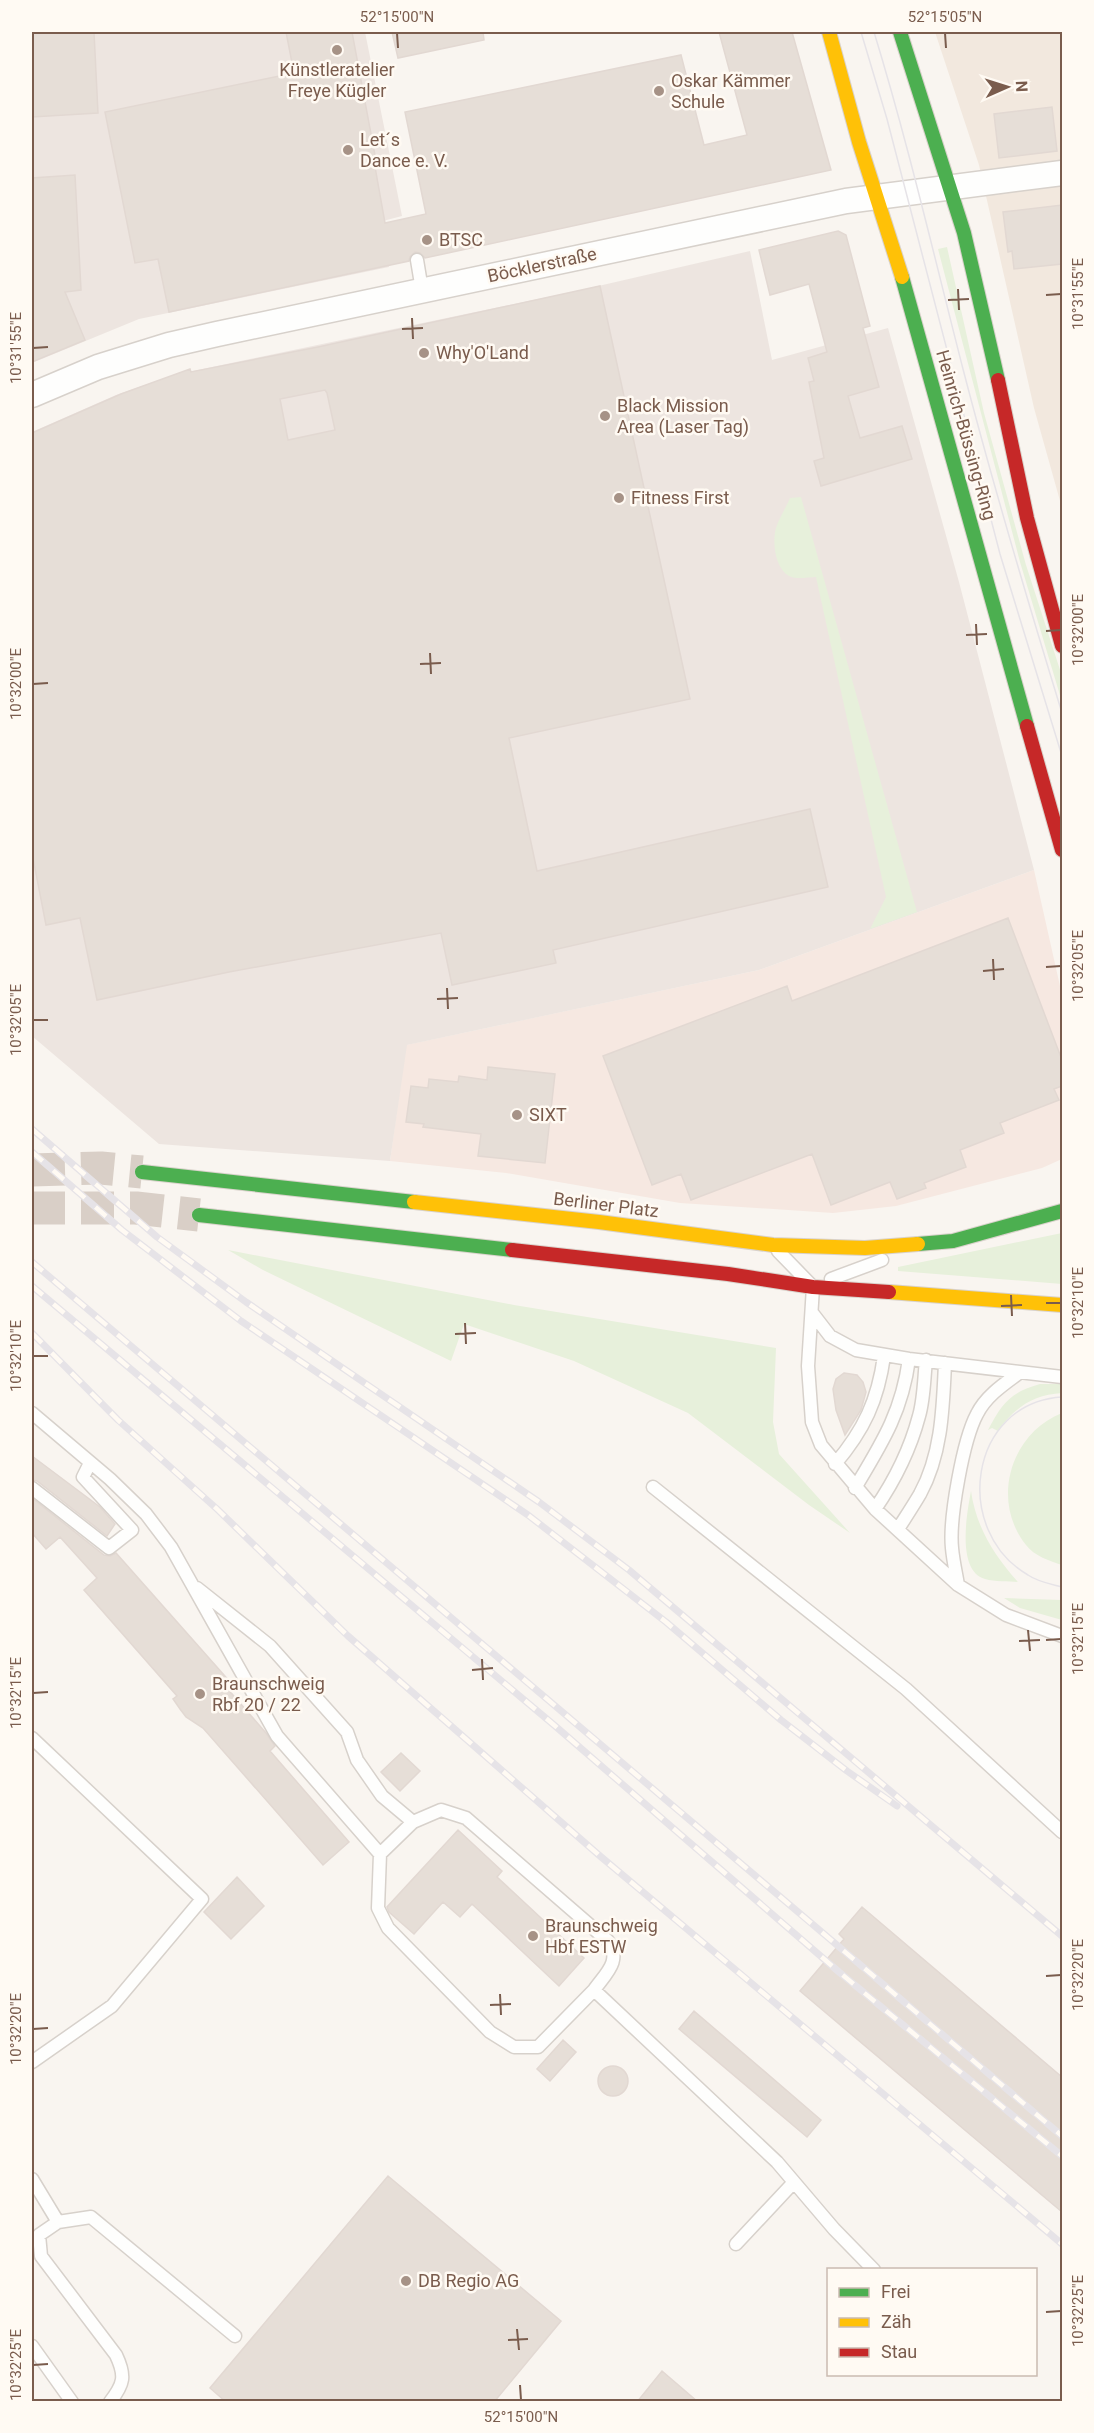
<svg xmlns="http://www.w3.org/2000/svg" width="1094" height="2433" font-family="Roboto,sans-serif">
<rect width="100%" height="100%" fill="#f9f5f0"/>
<!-- residential -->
<path fill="#f2e8de" d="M935 32H1062V508L1034 408 979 165Z"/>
<!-- commercial -->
<path fill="#f6e8e1" d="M1034 870 1062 995V1159L1042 1168 896 1206 833 1213 680 1203 506 1173 390 1161 406 1045 759 970Z"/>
<!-- industrial -->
<path fill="#ede5e0" d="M32 32H365L402 216 379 222 389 267 139 319 32 363Z
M750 251 772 360 888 328 959 582 1034 870 759 970 407 1045 390 1161 159 1144 32 1036V432L116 395 174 375 581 290Z"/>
<!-- green -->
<path fill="#e7f0db" d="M947 247 984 413 1026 565 1062 676V702L1020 562 938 249Z
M801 497 917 912 870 929 886 897 816 577C808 577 797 580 789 576 775 568 772 542 776 528 779 518 786 508 790 498Z
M1062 1233V1284L898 1271V1267Z
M228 1250 514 1305 776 1348 773 1422 779 1454 850 1533 809 1505 688 1413 574 1361 464 1324 451 1361 263 1270Z
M1040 1384H1062V1393C1033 1395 1015 1407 998 1431L992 1428 988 1430C1002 1403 1011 1392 1040 1384Z
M1062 1413V1565C1050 1561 1034 1556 1026 1545 990 1500 1011 1433 1062 1413Z
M971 1491C976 1527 994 1555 1018 1582 1008 1581 995 1582 985 1579 956 1571 967 1512 971 1491Z
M1004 1598 1062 1600V1620L1020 1608Z"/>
<!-- building -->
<path fill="#e6ded7" stroke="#e2d8d2" stroke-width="1.5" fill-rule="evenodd" d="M32 32H94L98 113 32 117Z
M286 32H352L377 166 375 167 385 223 426 214 405 112 681 55 704 145 747 135 719 32H792L831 170 425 258 420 253 415 252 410 257 409 261 169 312 158 259 135 263 105 112 294 73Z
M392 32H483L484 40 398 58Z
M1052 107 1057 151 999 158 994 114Z
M75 175 81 290 65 292 85 340 32 362V178Z
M1062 205V264L1014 269 1012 251 1008 252 1003 212Z
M838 231 846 235 870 326 863 328 879 387 848 396 860 438 902 426 912 459 821 486 814 461 824 458 809 382 814 381 808 358 827 352 809 284 770 295 759 250Z
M600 286 690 699 509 738 537 871 810 809 828 887 553 950 556 963 452 985 441 933 229 972 97 1000 80 918 46 925 32 853V433L121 394 190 369 191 372 318 347ZM325 390 327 393 335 430 288 440 280 399Z
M1008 918 1062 1060V1086L1054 1089 1059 1100 1000 1123 1004 1133 960 1150 966 1167 924 1183 926 1188 897 1199 890 1182 831 1205 812 1154 691 1200 681 1174 652 1185 603 1056 787 986 792 1001Z
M488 1067 555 1074 545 1163 478 1156 481 1134 423 1127 424 1124 406 1122 411 1086 428 1088 429 1079 458 1082 459 1076 487 1080Z
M844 1373 857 1375 863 1382 866 1392 861 1410 845 1435 836 1410 833 1389 836 1379Z
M32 1456 100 1507 115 1524 107 1536 37 1481 32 1480Z
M32 1498 104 1555 110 1556 116 1553 231 1683 226 1687 266 1733 275 1746 270 1751 349 1842 323 1865 203 1728 186 1717 180 1709 173 1699 177 1696 84 1590 97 1578 60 1537 46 1549 32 1533Z
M401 1753 420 1771 400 1791 381 1772Z
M458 1830 502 1871 497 1877 584 1958 559 1986 472 1904 460 1917 443 1902 414 1934 389 1912 387 1907Z
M237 1877 264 1906 231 1939 204 1912Z
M862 1907 1062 2077V2212L800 1991 844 1939 839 1934Z
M694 2011 821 2120 807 2137 679 2029Z
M563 2040 576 2052 550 2081 537 2069Z
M598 2081a15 15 0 1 1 30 0a15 15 0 1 1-30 0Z
M388 2176 561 2321 494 2402H226L210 2388Z
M662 2371 698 2402H637Z"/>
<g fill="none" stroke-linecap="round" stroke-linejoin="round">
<!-- secondary-tunnel -->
<path stroke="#d9cfc7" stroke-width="33" stroke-dasharray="33 16" stroke-linecap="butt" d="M32 1170 101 1168 142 1172
M32 1208H136L199 1215"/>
<defs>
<path id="lane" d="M417 260 422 290
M778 1251 813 1287 808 1366 812 1422 821 1445 875 1509 958 1585 1006 1615 1062 1636
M831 1279 882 1260
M813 1314 830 1336 856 1350 909 1359 1062 1377
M32 1413 110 1479 146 1514 171 1547 277 1736 380 1854
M835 1464C864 1430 878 1400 884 1356
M653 1487 906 1689 1062 1832
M32 1488 109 1548 132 1530 83 1477 90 1463
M855 1488C882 1443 902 1412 909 1359
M875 1509C895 1480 910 1450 919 1416 924 1399 924 1379 926 1360
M898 1529C905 1518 913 1506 920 1494 942 1454 943 1407 945 1363
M958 1585C956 1573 953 1560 952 1548 949 1519 963 1440 977 1414 986 1396 1004 1384 1019 1373
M197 1588 270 1646 347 1732 357 1760 382 1796 413 1822
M32 1738 202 1899 112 2006 32 2062
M594 1990 538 2047H514L490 2032 388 1928 378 1908 380 1854 413 1822 441 1810 466 1818 608 1941C622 1961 606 1973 594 1990L777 2162 834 2229 874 2270
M32 2179 58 2222
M736 2244 794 2182
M32 2346 72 2402
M110 2402C124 2384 126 2376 116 2355L41 2256 39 2235 58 2222 91 2217 235 2336"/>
<path id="street" d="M32 395 98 367 169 345 217 334 846 201 1062 173"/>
<path id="fast" d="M900 32 964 233 998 380
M902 277 1027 726
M142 1172 414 1202
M199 1215 512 1250
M918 1244 953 1241 1062 1211"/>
<path id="slow" d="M829 32 859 142 902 277
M414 1202 599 1222 773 1245 865 1248 918 1244
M889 1292 1062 1305"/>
<path id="jam" d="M998 380 1027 518 1062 646
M1027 726 1062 850
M512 1250 728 1274 813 1287 889 1292"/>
</defs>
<!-- lane casing -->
<use href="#lane" stroke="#d7d1cb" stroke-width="15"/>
<!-- street casing -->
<use href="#street" stroke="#d7d1cb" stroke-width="27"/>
<!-- fast casing -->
<use href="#fast" stroke="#d9d2cb" stroke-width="16"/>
<!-- slow casing -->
<use href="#slow" stroke="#d9d2cb" stroke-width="16"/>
<!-- jam casing -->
<use href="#jam" stroke="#d9d2cb" stroke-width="16"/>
<!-- lane -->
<use href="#lane" stroke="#fefefd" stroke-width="12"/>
<!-- street -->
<use href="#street" stroke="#fefefd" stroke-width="24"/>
<!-- fast -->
<use href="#fast" stroke="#4caf50" stroke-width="14"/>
<!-- slow -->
<use href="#slow" stroke="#ffc107" stroke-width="14"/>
<!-- jam -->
<use href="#jam" stroke="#c62828" stroke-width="14"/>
<!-- tram -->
<path stroke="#e6e3e7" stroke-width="1.5" d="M861 32 887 119 1000 554 1062 756
M874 32C908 143 934 256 963 369 993 485 1027 599 1062 713
M1062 1397C968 1403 952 1531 1028 1575 1038 1582 1051 1584 1062 1587"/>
<defs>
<path id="rail" d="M32 1129 157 1237 246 1302 539 1502 629 1570 1062 1936
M32 1152 122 1230 241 1321 528 1515 666 1622 781 1720 847 1771 897 1806
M32 1262 1062 2136
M32 1286 554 1725 839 1972 1062 2156
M32 1333 118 1420 217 1509 348 1636 600 1856 1062 2244"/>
</defs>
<!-- rail casing -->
<use href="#rail" stroke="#e6e3e7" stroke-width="7"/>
<!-- rail -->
<use href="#rail" stroke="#fffaf3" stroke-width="4.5" stroke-dasharray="14" stroke-linecap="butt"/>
</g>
<!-- ticks -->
<path fill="none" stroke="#7a5c4d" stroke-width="2" d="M397 33 398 48M945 33 946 48M958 289 959 310M1046 295 1061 294M948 300 969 299M412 318 413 339M402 329 423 328M33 348 48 347M976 624 977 645M1046 631 1061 630M966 635 987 634M430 653 431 674M420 664 441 663M33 684 48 683M993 959 994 980M1046 967 1061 966M983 971 1004 969M447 988 448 1009M437 999 458 998M33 1020H48M1011 1295 1012 1316M1046 1303H1061M1001 1306 1022 1305M465 1323 466 1344M455 1334 476 1333M33 1356H48M1028 1630 1030 1651M1046 1640 1061 1639M1019 1641 1040 1640M482 1659 483 1680M472 1670 493 1668M33 1693 48 1692M1046 1976 1061 1975M500 1994 501 2015M490 2005 511 2004M33 2029 48 2028M1046 2312 1061 2311M517 2329 519 2350M508 2340 528 2339M33 2365 48 2364M520 2385 521 2400"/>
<!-- markers -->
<g fill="#a69286" stroke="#fffaf3" stroke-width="2">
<circle cx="337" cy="50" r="6"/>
<circle cx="659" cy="91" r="6"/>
<circle cx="348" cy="150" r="6"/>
<circle cx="427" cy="240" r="6"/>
<circle cx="424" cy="353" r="6"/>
<circle cx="605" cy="416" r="6"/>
<circle cx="619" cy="498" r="6"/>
<circle cx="517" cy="1115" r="6"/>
<circle cx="200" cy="1694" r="6"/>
<circle cx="533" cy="1936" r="6"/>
<circle cx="406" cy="2281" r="6"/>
</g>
<g text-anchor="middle" stroke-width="5" stroke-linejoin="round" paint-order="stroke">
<!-- poi labels -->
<g font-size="18" fill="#7a5c4d" stroke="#fffaf3" text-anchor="start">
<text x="337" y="76" text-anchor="middle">Künstleratelier<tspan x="337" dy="21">Freye Kügler</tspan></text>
<text x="671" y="87">Oskar Kämmer<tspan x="671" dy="21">Schule</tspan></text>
<text x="360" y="146">Let´s<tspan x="360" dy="21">Dance e. V.</tspan></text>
<text x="439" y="246">BTSC</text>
<text x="436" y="359">Why'O'Land</text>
<text x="617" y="412">Black Mission<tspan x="617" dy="21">Area (Laser Tag)</tspan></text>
<text x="631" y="504">Fitness First</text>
<text x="529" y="1121">SIXT</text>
<text x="212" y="1690">Braunschweig<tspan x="212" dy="21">Rbf 20 / 22</tspan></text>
<text x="545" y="1932">Braunschweig<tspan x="545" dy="21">Hbf ESTW</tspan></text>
<text x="418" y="2287">DB Regio AG</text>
</g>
<!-- street labels -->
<g font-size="18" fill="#7a5c4d" stroke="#fffaf3">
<text transform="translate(542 265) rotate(-12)" y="6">Böcklerstraße</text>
<text transform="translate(966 435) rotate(74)" y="6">Heinrich-Büssing-Ring</text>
<text transform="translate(606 1205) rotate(7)" y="6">Berliner Platz</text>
</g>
</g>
<!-- border -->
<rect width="1094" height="2433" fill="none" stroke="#fffaf3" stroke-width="66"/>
<!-- legend -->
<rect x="827" y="2268" width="210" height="108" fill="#fffaf3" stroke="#cabbb1" stroke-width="1.5"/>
<rect x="839" y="2288" width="30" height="9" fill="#4caf50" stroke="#cabbb1" stroke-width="1.5"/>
<text x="881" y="2298" font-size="18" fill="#7a5c4d">Frei</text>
<rect x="839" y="2318" width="30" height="9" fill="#ffc107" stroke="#cabbb1" stroke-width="1.5"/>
<text x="881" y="2328" font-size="18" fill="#7a5c4d">Zäh</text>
<rect x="839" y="2348" width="30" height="9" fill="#c62828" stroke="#cabbb1" stroke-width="1.5"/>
<text x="881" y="2358" font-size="18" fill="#7a5c4d">Stau</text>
<!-- north arrow -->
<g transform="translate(1007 87) rotate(87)" stroke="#fffaf3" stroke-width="4.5" paint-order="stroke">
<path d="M0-4.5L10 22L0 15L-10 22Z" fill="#7a5c4d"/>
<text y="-9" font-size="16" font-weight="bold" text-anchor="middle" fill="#7a5c4d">N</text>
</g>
<rect x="33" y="33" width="1028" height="2367" fill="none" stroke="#7a5c4d" stroke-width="2"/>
<g font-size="15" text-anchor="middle" fill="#7a5c4d">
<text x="397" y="22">52°15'00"N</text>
<text x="945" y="22">52°15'05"N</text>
<text transform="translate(1078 294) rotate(-90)" y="5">10°31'55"E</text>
<text transform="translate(16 348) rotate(-90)" y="5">10°31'55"E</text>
<text transform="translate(1078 630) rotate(-90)" y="5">10°32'00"E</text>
<text transform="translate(16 684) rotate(-90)" y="5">10°32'00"E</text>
<text transform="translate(1078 966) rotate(-90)" y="5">10°32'05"E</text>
<text transform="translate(16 1020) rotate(-90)" y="5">10°32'05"E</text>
<text transform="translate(1078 1303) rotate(-90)" y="5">10°32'10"E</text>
<text transform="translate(16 1356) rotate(-90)" y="5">10°32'10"E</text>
<text transform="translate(1078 1639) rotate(-90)" y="5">10°32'15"E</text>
<text transform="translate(16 1693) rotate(-90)" y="5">10°32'15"E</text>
<text transform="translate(1078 1975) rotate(-90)" y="5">10°32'20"E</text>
<text transform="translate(16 2029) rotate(-90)" y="5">10°32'20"E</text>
<text transform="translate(1078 2311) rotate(-90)" y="5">10°32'25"E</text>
<text transform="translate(16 2365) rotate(-90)" y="5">10°32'25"E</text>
<text x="521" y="2422">52°15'00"N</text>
</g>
</svg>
